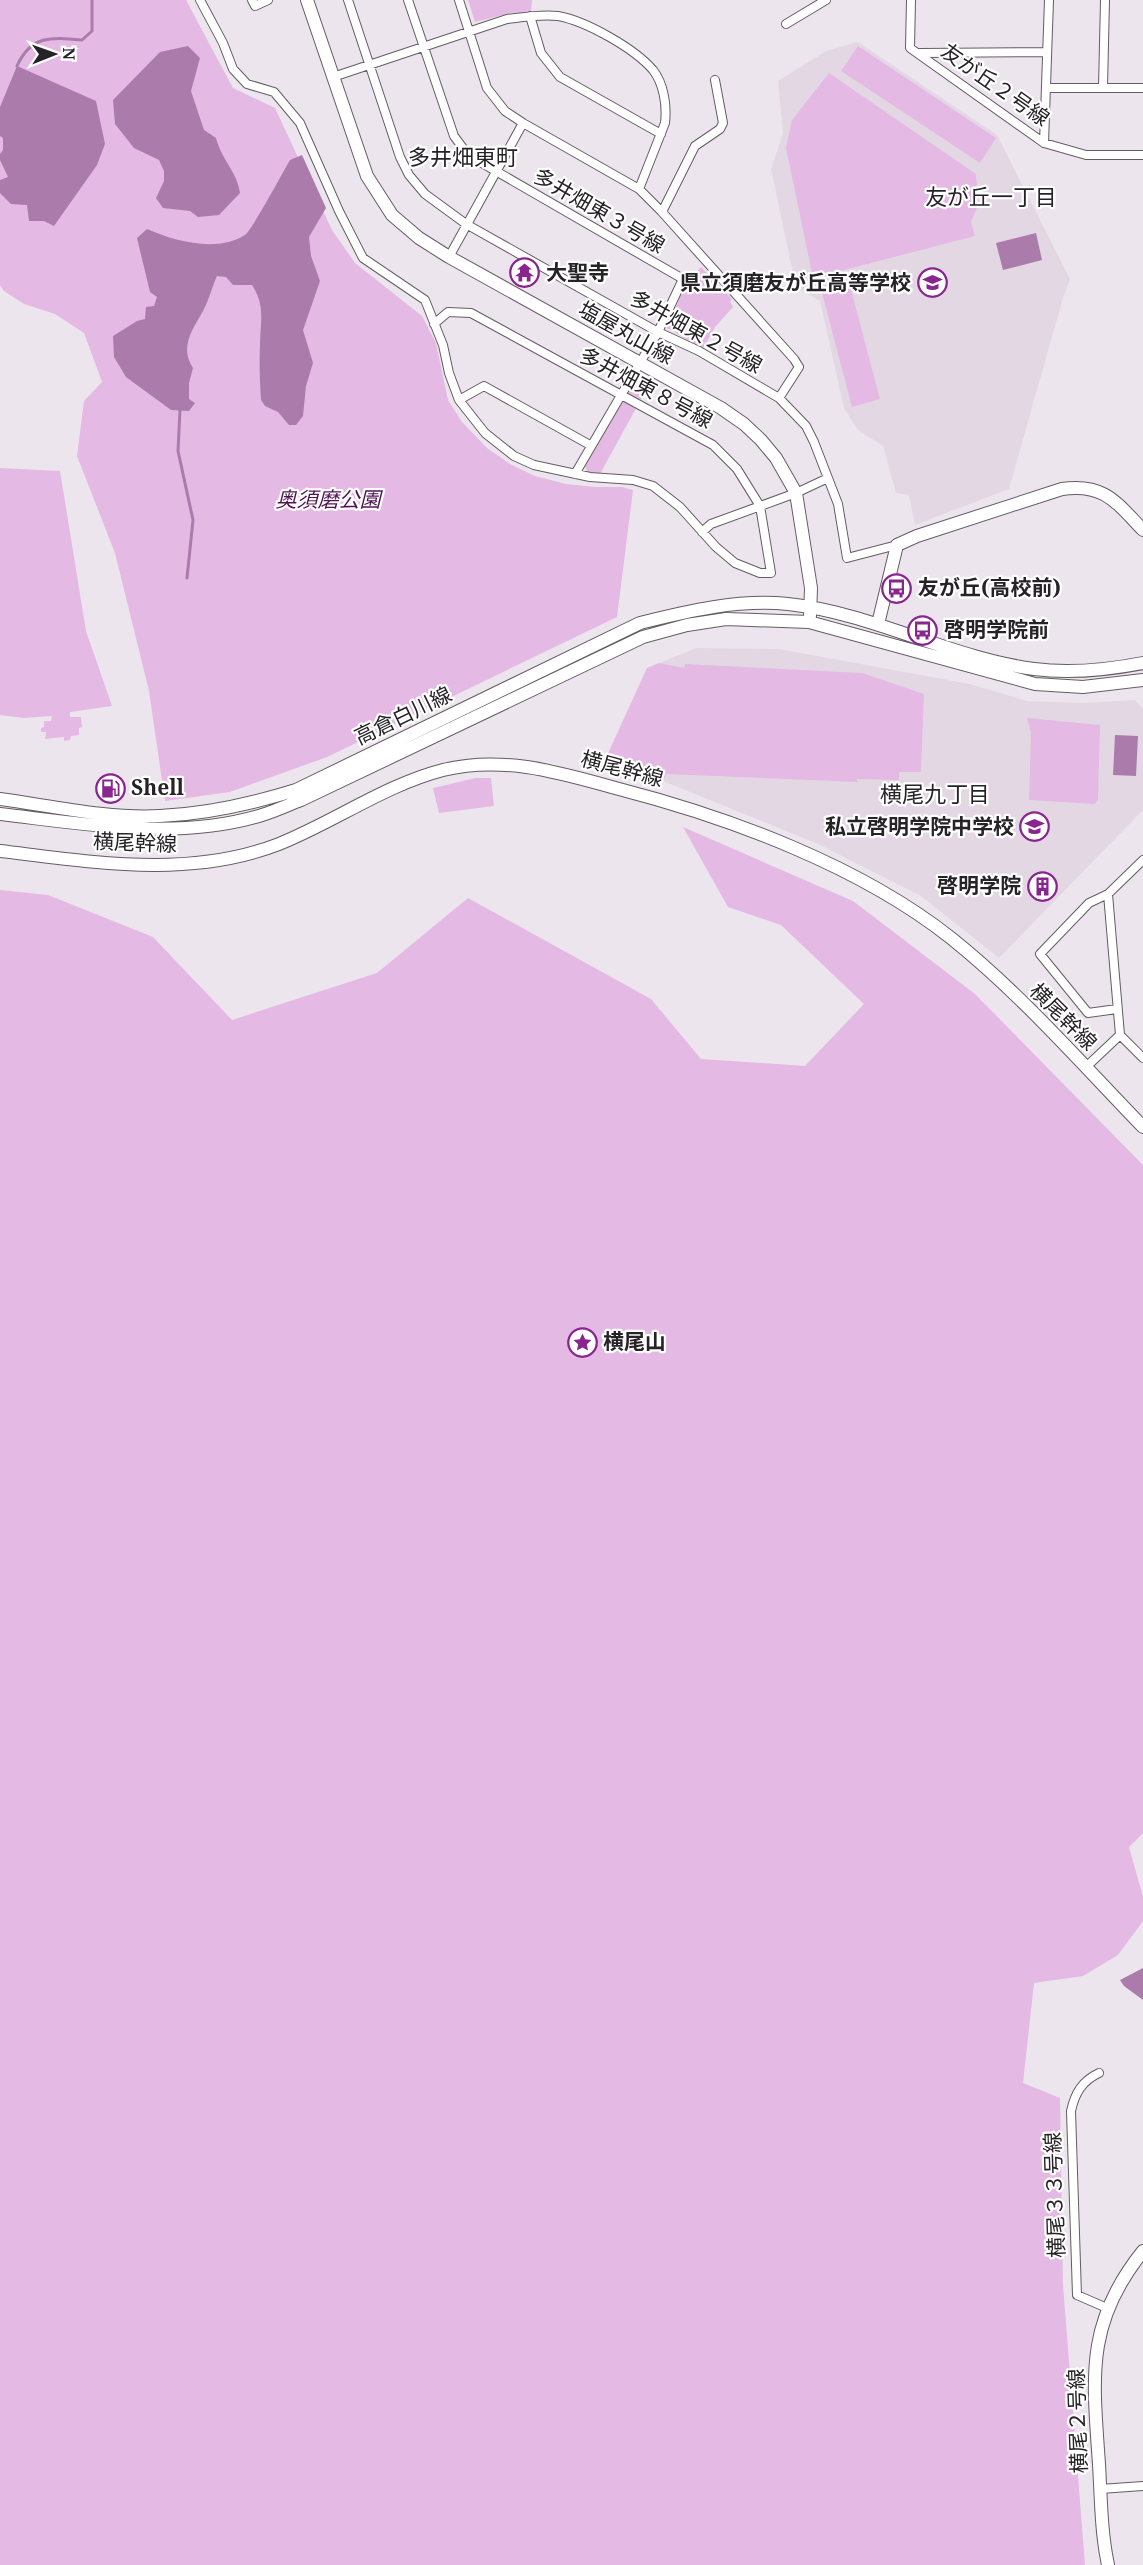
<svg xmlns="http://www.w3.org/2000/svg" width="1143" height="2565" font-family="'Noto Serif','Noto Sans JP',serif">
<rect width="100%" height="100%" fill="#ede5ed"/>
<!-- built -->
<path fill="#e4d7e4" d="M858 42 997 135 1070 279 1063 298 1009 489 915 525 909 495 896 493 883 446 858 430 844 408 820 301 796 287 771 169 783 133 778 81 826 51Z
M696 648 779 649 970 684 1027 701 1085 703 1135 700 1143 709V810L999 958 921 896 818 844 606 758 647 668Z"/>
<!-- green -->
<path fill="#e4b9e4" d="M0 0H186L233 88 275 108 332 230 355 263 422 316 436 343 448 400 462 422 487 448 510 464 535 476 566 484 595 487H622L633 490 617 617 327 757 230 792 165 801 149 691 115 553 77 456 84 401 102 382 84 333 55 314 24 304 4 291 0 285Z
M468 0H532L531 12 511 13 475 22Z
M858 46 996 138 980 163 841 71Z
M829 73 976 174 978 205 971 222 975 236 813 278 786 148 792 120Z
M701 267 732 299 730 302 733 307 715 327 703 349 667 328 686 284Z
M849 282 880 399 852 407 821 289Z
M636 375 651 381 600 474 588 473 585 466Z
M0 468 60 471 86 631 112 706 70 712V717H81L82 727 79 728V735L71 736 70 740 64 741V737L45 739 46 732H41V728L44 727V721H51L52 716 23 718 0 715Z
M659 663 684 668 685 664 862 673 924 694 921 772H899V780L857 779V782L666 774 663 781 606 758 647 668Z
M1027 718 1100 725 1098 799 1095 804 1029 800 1031 733Z
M476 778H491L494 806 439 813 433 788Z
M683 827 853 901 975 994 1143 1165V1833L1129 1847 1143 1897V1921L1118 1955 1083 1976 1034 1983 1023 2083 1060 2098 1063 2285 1085 2565H0V890L48 895 153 937 232 1020 377 973 468 898 651 999 701 1059 805 1066 864 1004 781 925 728 907Z"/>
<!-- water -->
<path fill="#ab7bac" d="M188 46 200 58 191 91 204 130 216 138C222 161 237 171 240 193L219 215 198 217 190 211 163 208 156 198 164 181V171L159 160 134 148 115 124 113 100 160 52Z
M17 66 96 101 105 144 97 165 54 226 44 221H29L27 205 11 204 0 193V180L8 177 0 160V154L3 150V138L0 136V107Z
M302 155 326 208 309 237 311 256 320 281 303 330 313 363 306 386 303 416 296 425H289L278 412 265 406 261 400C260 382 259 364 260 346 260 323 266 306 252 285H233L226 277 217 276C212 287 209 300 203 311 193 329 179 347 193 368L189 383V399L195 403 189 411 171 410 126 377 114 357 113 336 137 321 145 319 146 307 154 306 157 297 150 292 137 238 147 229C174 241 217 253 245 235 252 230 283 172 290 160Z
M1036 233 1042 260 1003 270 996 243Z
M1115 735 1138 736 1136 776 1113 775Z
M1143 1968V2000L1124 1986 1120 1980Z"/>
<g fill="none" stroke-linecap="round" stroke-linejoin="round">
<!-- stream -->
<path stroke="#ab7bac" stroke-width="3" d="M17 66C31 35 51 37 82 40L92 31V0
M180 410 178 451 193 520 187 578"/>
<defs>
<path id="street" d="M200 0 223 43 233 69 247 84 274 92 300 123 339 211 363 258 425 300 443 345 449 373 459 400 485 433 514 456 534 465 590 477 633 480 653 486 680 507 716 547 735 563 760 573H771L760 506 737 469 713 445 471 313 448 312 434 324
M252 0 255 6 268 0
M348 0 400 157 409 175 425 194 466 224 658 332 699 351 779 398 806 426 814 442 838 504 847 558 897 545
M408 0 454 136 468 155 683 279 658 332 575 474
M911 0 910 48 1044 143 1086 155H1143
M530 16 541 53 560 77 661 134
M786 24 826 0
M920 53 1047 52
M333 77 507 19C524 17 541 14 558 16 586 21 634 48 653 70 664 84 667 106 665 123L639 189
M1046 88H1143
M1103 88 1105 0
M523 123 639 189 662 212 794 359 799 367 779 398
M1044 143 1049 0
M662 212 695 146 720 129 723 123 715 80
M449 257 523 123 505 111 487 88 459 0
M459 400 484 386 590 445
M702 532 711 524 796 493 828 478
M1108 894 1089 903 1040 954 1088 1013 1117 1009
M1120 1035 1143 1058
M1085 1068 1120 1035 1108 894 1143 860
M1099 2073C1082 2081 1075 2093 1071 2111L1077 2295 1107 2308
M1100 2489 1143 2486"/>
<path id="secondary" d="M307 0 367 176 392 215 419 238 449 257 721 408 744 424 761 440 776 458 796 493 811 588 810 616
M878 624 897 545 917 536 1062 489C1104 483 1116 502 1143 530
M0 799C51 806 109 819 160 816 207 814 251 804 296 790L640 623C688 611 738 599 788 604 873 613 950 658 1034 669 1071 674 1107 670 1143 663
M0 814C86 824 177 841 262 815 275 811 288 805 301 800L643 637 687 625 726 619 809 622 1035 684 1083 687 1143 680
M0 851C93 862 189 879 279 844 334 822 385 785 443 770 504 755 561 773 619 789 731 818 860 866 951 938 1021 994 1081 1063 1143 1127
M1108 2565C1101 2532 1101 2498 1099 2464 1093 2377 1085 2323 1143 2251"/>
</defs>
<!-- street casing -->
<use href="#street" stroke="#635d63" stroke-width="10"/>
<!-- secondary casing -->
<use href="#secondary" stroke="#635d63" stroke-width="14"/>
<!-- street -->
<use href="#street" stroke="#fff" stroke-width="8"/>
<!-- secondary -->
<use href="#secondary" stroke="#fff" stroke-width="12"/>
</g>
<!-- icons -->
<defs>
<symbol id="temple-ring" viewBox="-11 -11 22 22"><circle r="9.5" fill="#fff" stroke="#88258e" stroke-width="1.5"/><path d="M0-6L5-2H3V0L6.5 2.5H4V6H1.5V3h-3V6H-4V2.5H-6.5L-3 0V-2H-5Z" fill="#88258e"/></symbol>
<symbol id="school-ring" viewBox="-11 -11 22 22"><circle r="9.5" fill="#fff" stroke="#88258e" stroke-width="1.5"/><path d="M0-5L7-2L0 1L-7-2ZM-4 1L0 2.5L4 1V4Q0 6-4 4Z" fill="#88258e"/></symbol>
<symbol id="bus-ring" viewBox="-11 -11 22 22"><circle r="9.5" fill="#fff" stroke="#88258e" stroke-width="1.5"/><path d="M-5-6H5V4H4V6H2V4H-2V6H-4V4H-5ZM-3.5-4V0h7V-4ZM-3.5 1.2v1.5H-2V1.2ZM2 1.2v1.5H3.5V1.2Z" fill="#88258e"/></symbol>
<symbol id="fuel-ring" viewBox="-11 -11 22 22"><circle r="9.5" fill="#fff" stroke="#88258e" stroke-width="1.5"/><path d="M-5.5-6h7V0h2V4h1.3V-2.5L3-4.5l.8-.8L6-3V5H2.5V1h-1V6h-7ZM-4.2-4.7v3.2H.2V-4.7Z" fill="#88258e"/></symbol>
<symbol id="building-ring" viewBox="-11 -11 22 22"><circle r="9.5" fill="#fff" stroke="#88258e" stroke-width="1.5"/><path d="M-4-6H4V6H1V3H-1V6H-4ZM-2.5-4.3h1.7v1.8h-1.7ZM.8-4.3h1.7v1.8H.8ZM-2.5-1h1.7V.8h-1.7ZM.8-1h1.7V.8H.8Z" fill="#88258e"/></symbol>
<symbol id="sight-ring" viewBox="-11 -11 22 22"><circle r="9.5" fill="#fff" stroke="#88258e" stroke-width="1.5"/><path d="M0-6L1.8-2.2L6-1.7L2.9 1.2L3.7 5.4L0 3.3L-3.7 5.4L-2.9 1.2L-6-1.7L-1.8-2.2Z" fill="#88258e"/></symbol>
</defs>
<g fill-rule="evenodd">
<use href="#temple-ring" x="508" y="256" width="33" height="33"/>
<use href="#school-ring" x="916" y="266" width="33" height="33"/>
<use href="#bus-ring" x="880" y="572" width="33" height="33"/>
<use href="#bus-ring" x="906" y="614" width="33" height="33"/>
<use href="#fuel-ring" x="94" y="772" width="33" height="33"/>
<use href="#school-ring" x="1018" y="810" width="33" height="33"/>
<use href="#building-ring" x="1026" y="870" width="33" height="33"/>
<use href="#sight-ring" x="566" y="1326" width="33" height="33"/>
</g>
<g text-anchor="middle" stroke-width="4.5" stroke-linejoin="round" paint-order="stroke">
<!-- street labels -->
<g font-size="21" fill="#252325" stroke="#fff">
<text transform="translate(995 85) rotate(35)" y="7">友が丘２号線</text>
<text transform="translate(599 211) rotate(30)" y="7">多井畑東３号線</text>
<text transform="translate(696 332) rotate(29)" y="7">多井畑東２号線</text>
<text transform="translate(626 333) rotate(29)" y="7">塩屋丸山線</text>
<text transform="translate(646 388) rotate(28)" y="7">多井畑東８号線</text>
<text transform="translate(403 716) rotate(-26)" y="7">高倉白川線</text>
<text transform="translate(622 769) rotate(15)" y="7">横尾幹線</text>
<text transform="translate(135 843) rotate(2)" y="7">横尾幹線</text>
<text transform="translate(1063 1017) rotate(45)" y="7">横尾幹線</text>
<text transform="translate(1055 2195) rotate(-92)" y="7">横尾３３号線</text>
<text transform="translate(1078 2421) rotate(-92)" y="7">横尾２号線</text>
</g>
<!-- poi labels -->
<g font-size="21" font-weight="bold" fill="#252325" stroke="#fff" text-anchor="start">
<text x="546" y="280">大聖寺</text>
<text x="911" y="290" text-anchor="end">県立須磨友が丘高等学校</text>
<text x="918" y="595">友が丘(高校前)</text>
<text x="944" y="637">啓明学院前</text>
<text x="131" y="795">Shell</text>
<text x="1014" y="834" text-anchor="end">私立啓明学院中学校</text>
<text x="1021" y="893" text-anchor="end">啓明学院</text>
<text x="603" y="1349">横尾山</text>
</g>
<!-- park labels -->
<g font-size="21" font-style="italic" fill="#501453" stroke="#fff">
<text x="328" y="507">奥須磨公園</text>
</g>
<!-- neighbourhood labels -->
<g font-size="22" fill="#252325" stroke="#fff">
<text x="463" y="165">多井畑東町</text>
<text x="991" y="205">友が丘一丁目</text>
<text x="935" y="802">横尾九丁目</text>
</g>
</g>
<!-- north arrow -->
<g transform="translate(54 54) rotate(89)" stroke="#ffffff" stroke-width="4.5" paint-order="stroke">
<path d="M0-4.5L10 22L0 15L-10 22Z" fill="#252325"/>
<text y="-9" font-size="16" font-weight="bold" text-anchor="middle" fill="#252325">N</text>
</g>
</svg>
